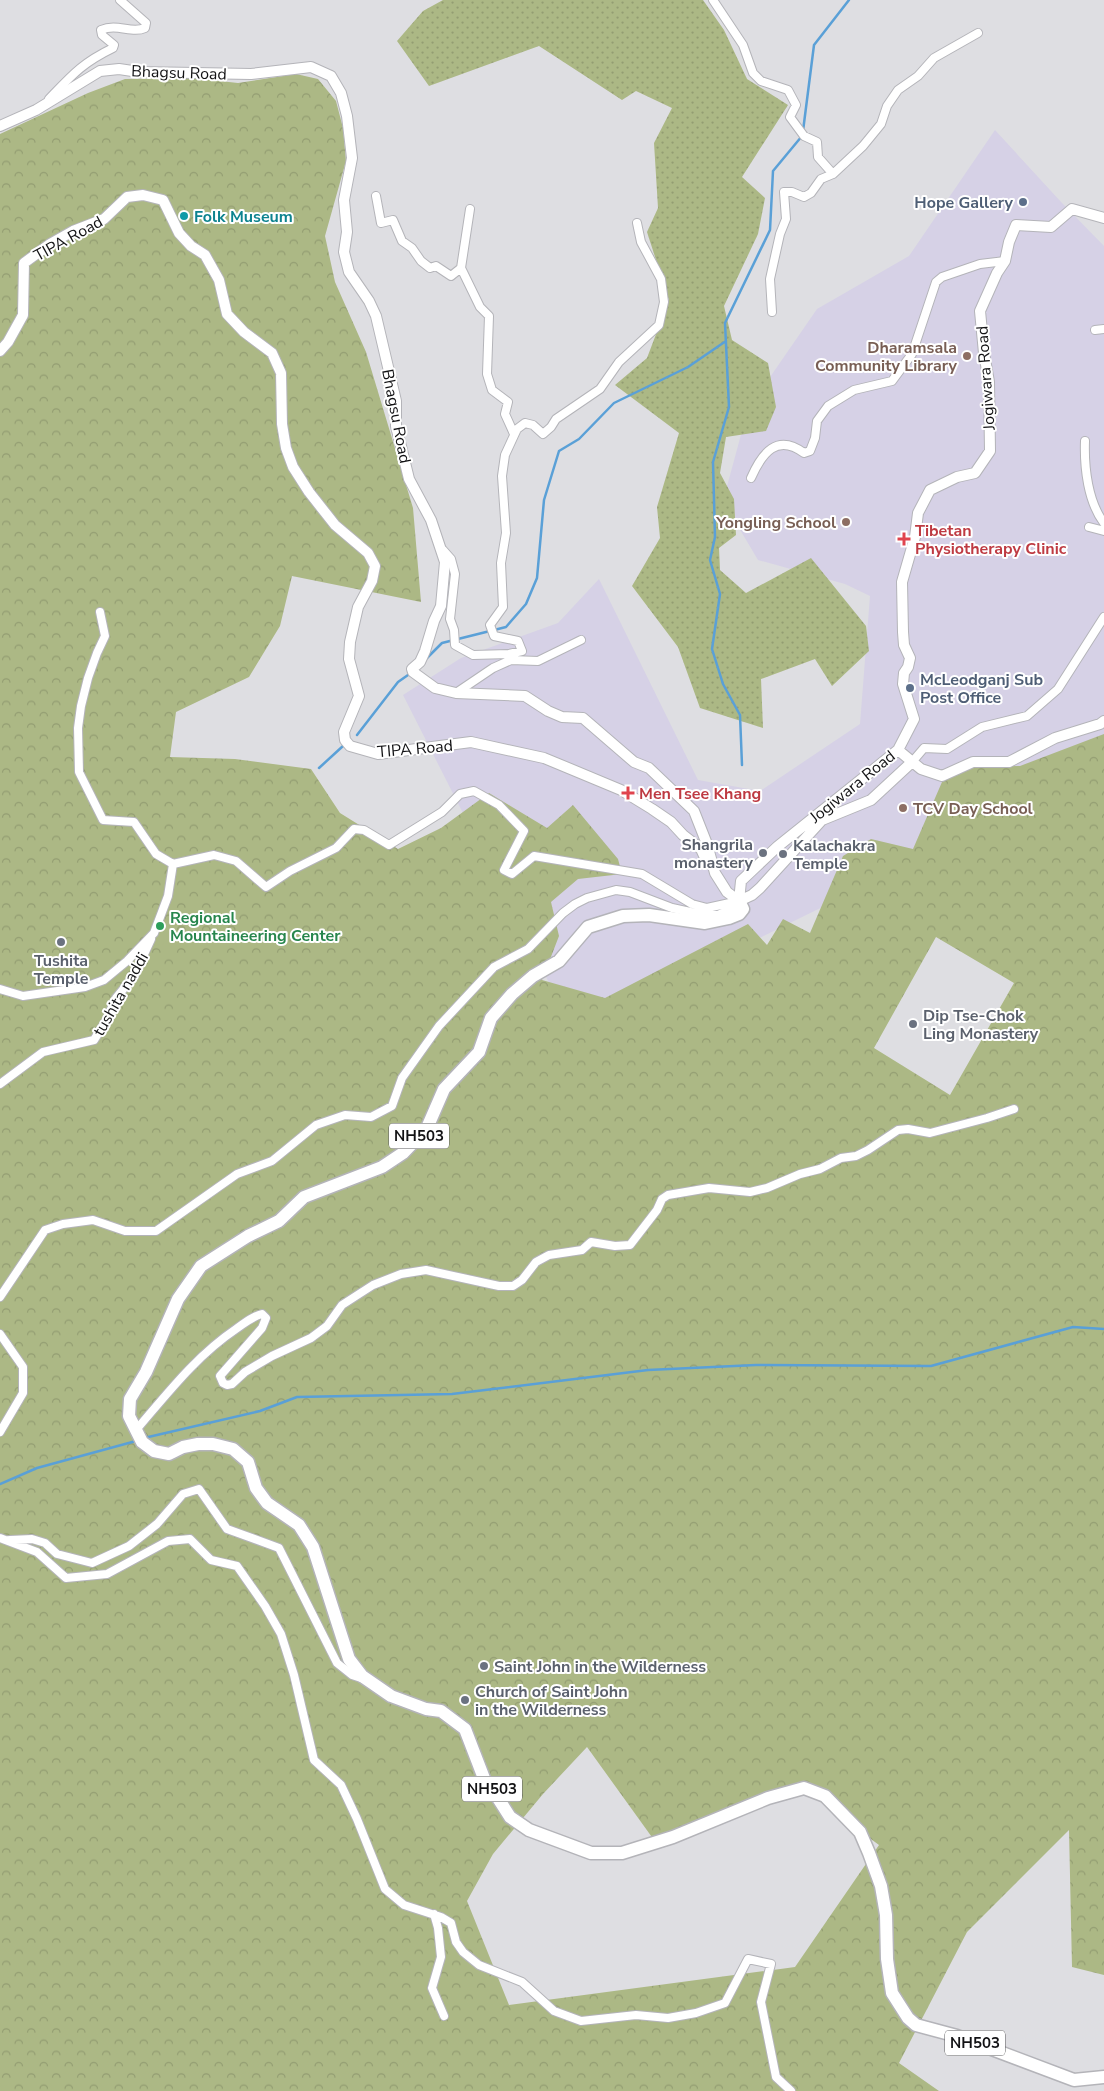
<svg xmlns="http://www.w3.org/2000/svg" width="1104" height="2091" font-family="'Nunito Sans',sans-serif">
<defs>
<pattern id="grass-dots" width="8" height="8" patternUnits="userSpaceOnUse" patternTransform="scale(1.25)"><rect width="8" height="8" fill="#acb885"/><path d="M2 2h.1M6 6h.1" fill="none" stroke="#939d72" stroke-width="1.8" stroke-linecap="round"/></pattern>
<pattern id="forest-crowns" width="20" height="18" patternUnits="userSpaceOnUse" patternTransform="scale(1.25)"><rect width="20" height="18" fill="#acb885"/><path d="M2 6a3 3 0 1 1 6 0M12 15a3 3 0 1 1 6 0" fill="none" stroke="#939d72"/></pattern>
</defs>
<rect width="100%" height="100%" fill="#dedee2"/>
<!-- commercial -->
<path fill="#d6d1e6" d="M995 130 1062 203 1104 246V753L1066 787 573 1030 403 695 461 658 558 623 599 579 698 780 760 791 860 724 870 596 845 584 758 560 723 501 748 409 817 309 909 256Z"/>
<!-- grass -->
<path fill="url(#grass-dots)" d="M443 0H703L724 30 747 79 788 105 742 177 765 198 758 234 724 306 732 340 768 363 776 407 766 431 726 437 720 473 734 499 736 535 719 548 720 570 746 593 811 558 866 626 869 651 832 686 815 659 761 679 763 728 700 708 678 647 632 586 660 538 657 507 679 433 615 385 647 358 669 300 647 232 658 208 654 143 672 108 636 91 622 100 539 46 429 86 397 41 423 11Z"/>
<!-- forest -->
<path fill="url(#forest-crowns)" fill-rule="evenodd" d="M296 74 318 79 336 101 343 128 346 161 325 236 335 282 366 352 413 508 421 602 292 576 280 626 249 677 176 712 170 757 235 759 311 769 340 813 398 849 441 828 489 793 547 828 573 805 618 859 622 874 578 879 551 902 559 936 542 980 605 998 748 924 767 945 783 919 810 933 843 856 871 839 913 849 942 782 972 767 1020 766 1104 734V1975L1072 1967 1069 1830 967 1932 899 2063 939 2091H0V134L88 93 125 79 192 78 238 83ZM936 937 1014 983 950 1095 874 1048ZM587 1747 654 1840 777 1789 811 1795 879 1845 795 1967 509 2005 467 1901 493 1854 543 1794Z"/>
<!-- garden -->
<path fill="#acb885" d="M154 913 182 940 148 947Z"/>
<g fill="none" stroke-linecap="round" stroke-linejoin="round">
<!-- stream -->
<path stroke="#5aa0d7" stroke-width="2.5" d="M803 131 814 45 849 0
M426 659 442 643 506 627 526 604 537 578 544 500 559 451 579 439 614 403 688 367 726 341
M357 735 398 682 408 675
M742 765 740 715 723 684 712 649 720 594 710 560 715 537 713 462 729 407 725 323 770 230 773 171 802 136
M319 768 343 746
M144 1438 260 1411 297 1397 452 1394 648 1370 756 1365 931 1366 1073 1327 1104 1329
M0 1484 37 1468 136 1441"/>
<defs>
<path id="minor" d="M713 0 743 45 753 73 761 81 788 90 796 105 790 117 804 136 817 142 818 157 833 174
M49 99C72 75 82 63 113 48L114 45 102 35 101 30C117 23 132 34 145 28L146 23 120 0
M376 196 381 223 393 220 402 241 412 248 421 261 430 268 436 266 451 276 461 268 480 307 489 316 487 374 492 390 508 402 505 414 514 434
M461 268 470 209
M772 312 770 279 780 234 786 219 784 192H792L804 197 811 193 821 179 833 174 863 146 881 124 887 106 898 90 918 76 934 58 978 33
M1095 330 1104 329
M1085 441C1084 468 1088 502 1104 523
M751 478C762 453 777 433 804 453L810 451 815 438 817 421 828 406 854 390 892 381 912 354 936 282 942 277 980 264 1005 261
M1089 527 1104 531
M443 550 451 559 455 574 450 619 454 630 455 645 473 655 509 654 522 651 518 641 494 636 490 625 503 607 501 563 506 533 502 476 505 455 517 429 525 423 533 425 543 434 551 427 556 419 600 389 619 362 659 325 664 302 661 279 641 242 637 223
M100 612 105 636 97 653 88 678 81 706 78 728 79 772 103 820 134 822 156 854 173 864
M456 693 493 668 511 660 538 661 581 640
M912 762 924 748 947 749 982 727 1027 716 1058 689 1104 617
M0 989 23 996 85 987 104 980 127 961 154 933 168 896 173 864
M0 1084 43 1052 94 1040 106 1021 116 998 134 976 151 939
M0 1297 45 1230 63 1224 93 1220 125 1231H156L237 1174 272 1161 316 1125 345 1115 371 1117 392 1106 402 1078 439 1026 494 967 528 949 563 913 575 904 587 898 616 890 630 892 672 908 704 915H718L739 906V901L707 908 692 904 642 874 534 856 512 874 504 870 524 831 499 805 474 791 460 794 442 812 389 845 364 830 354 829 336 848 290 871 266 887 236 861 214 855 173 864
M0 1334 23 1367V1393L0 1432
M136 1430C167 1394 196 1356 236 1329 245 1323 251 1317 262 1314L266 1318 262 1328 220 1376 223 1383 227 1385 232 1384 245 1372 272 1356 311 1338 327 1326 342 1305 359 1294 373 1285 401 1274 426 1270 499 1286H513L522 1280 536 1262 549 1255 582 1250 591 1242 615 1246 630 1245 657 1210 662 1199 668 1195 709 1188 750 1192 767 1188 800 1174 820 1169 841 1158 856 1156 868 1150 898 1130 908 1129 930 1133 987 1118 1014 1109
M0 1538 37 1552 66 1578 107 1574 168 1541 190 1539 211 1560 237 1566 265 1606 281 1634 294 1675 314 1760 341 1785 357 1819 385 1889 404 1905 441 1917 451 1923 456 1942 463 1952 479 1965 522 1982 554 2011 581 2021 636 2015 668 2018 696 2013 725 2003 748 1959 771 1964 761 2002 776 2077 791 2091
M10 1540 32 1539 45 1543 57 1554 92 1563 129 1546 157 1524 183 1494 199 1489 227 1529 279 1548 337 1663 352 1675 364 1679
M434 1914 438 1928 441 1957 432 1988 444 2016"/>
<path id="tertiary" d="M0 126 36 110 100 71 119 69 139 72 251 74 311 67 331 76 341 93 347 116 352 158 344 200 347 232 344 252 349 272 369 301 376 316 396 401V426L409 479 431 520 445 562 441 606 434 621 425 651 420 662 412 669 413 672 435 688 456 693 525 696 548 711 562 717 583 718 634 762 649 768 694 811 707 844 715 873 727 892 739 901
M0 351 8 342 23 315 24 263 50 244 73 231 104 219 127 197 143 195 163 200 179 233 191 246 205 255 219 280 227 314 244 332 272 353 281 373 282 424 286 448 293 467 309 492 335 525 368 553 375 566 372 581 358 607 350 642 349 659 359 696 344 732 345 740 350 746 378 754 471 742 544 758 621 790 652 809 671 822 683 835 701 849 706 860
M898 750 921 769 942 776 973 762H1009L1055 738 1100 724 1104 721
M739 901 741 881 777 847 898 750 914 719 903 684 904 673 908 667 910 658 904 645 903 632 902 582 915 537 918 513 930 490 957 477 975 473 990 451 989 382 984 353 980 311 997 273 1005 261 1009 242 1016 225 1051 227 1072 209 1104 218
M739 901 752 895 760 888 822 820 871 800 912 762"/>
<path id="primary" d="M739 901 743 909 739 914 729 918 705 923 649 915 623 916 588 927 559 961 533 976 512 994 491 1018 479 1052 444 1089 427 1128 403 1153 382 1167 304 1197 279 1221 248 1236 201 1266 178 1299 146 1372 130 1399 129 1416 142 1442 154 1451 169 1454 183 1447 198 1444H213L233 1449 248 1462 256 1488 267 1503 299 1525 313 1547 349 1659 362 1676 391 1696 426 1709 441 1711 465 1729 485 1781 489 1784 510 1817 529 1830 591 1853H622L673 1837 768 1798 804 1788 825 1796 860 1832 869 1853 881 1886 886 1915 887 1959 892 1993 908 2018 916 2025 957 2036 1074 2080 1104 2077"/>
</defs>
<!-- minor casing -->
<use href="#minor" stroke="#b4b4b9" stroke-width="10"/>
<!-- tertiary casing -->
<use href="#tertiary" stroke="#b4b4b9" stroke-width="12"/>
<!-- primary casing -->
<use href="#primary" stroke="#b4b4b9" stroke-width="15"/>
<!-- minor -->
<use href="#minor" stroke="#fff" stroke-width="8"/>
<!-- tertiary -->
<use href="#tertiary" stroke="#fff" stroke-width="10"/>
<!-- primary -->
<use href="#primary" stroke="#fff" stroke-width="12"/>
</g>
<!-- markers -->
<g fill="#5c6f8a" stroke="#fff" stroke-width="2">
<circle cx="1023" cy="202" r="5"/>
<circle cx="910" cy="688" r="5"/>
</g>
<circle fill="#0f9aa8" stroke="#fff" stroke-width="2" cx="184" cy="216" r="5"/>
<g fill="#8d6e63" stroke="#fff" stroke-width="2">
<circle cx="967" cy="356" r="5"/>
<circle cx="846" cy="522" r="5"/>
<circle cx="903" cy="808" r="5"/>
</g>
<g fill="#e0444e" stroke="#fff" stroke-width="2">
<path d="M901.5 531.5h5v5h5v5h-5v5h-5v-5h-5v-5h5z"/>
<path d="M625.5 785.5h5v5h5v5h-5v5h-5v-5h-5v-5h5z"/>
</g>
<g fill="#6b7280" stroke="#fff" stroke-width="2">
<circle cx="763" cy="853" r="5"/>
<circle cx="783" cy="854" r="5"/>
<circle cx="61" cy="942" r="5"/>
<circle cx="913" cy="1024" r="5"/>
<circle cx="484" cy="1666" r="5"/>
<circle cx="465" cy="1700" r="5"/>
</g>
<circle fill="#2e9e5b" stroke="#fff" stroke-width="2" cx="160" cy="926" r="5"/>
<g text-anchor="middle" stroke-width="4" stroke-linejoin="round" paint-order="stroke">
<!-- shield labels -->
<g fill="#fff" stroke="#59595a" stroke-width="1">
<rect x="389" y="1123.5" width="60" height="25" rx="4"/>
<rect x="462" y="1776.5" width="60" height="25" rx="4"/>
<rect x="945" y="2030.5" width="60" height="25" rx="4"/>
</g>
<g font-size="15" font-weight="bold" fill="#121214">
<text x="419" y="1141">NH503</text>
<text x="492" y="1794">NH503</text>
<text x="975" y="2048">NH503</text>
</g>
<!-- street labels -->
<g font-size="16" fill="#121214" stroke="#fff">
<text transform="translate(179 72) rotate(2)" y="6">Bhagsu Road</text>
<text transform="translate(68 238) rotate(-29)" y="6">TIPA Road</text>
<text transform="translate(985 378) rotate(-94)" y="6">Jogiwara Road</text>
<text transform="translate(397 416) rotate(79)" y="6">Bhagsu Road</text>
<text transform="translate(415 748) rotate(-5)" y="6">TIPA Road</text>
<text transform="translate(852 786) rotate(-39)" y="6">Jogiwara Road</text>
<text transform="translate(120 994) rotate(-60)" y="6">tushita naddi</text>
</g>
<!-- service labels -->
<g font-size="16" font-weight="bold" fill="#4e5e75" stroke="#fff" text-anchor="end">
<text x="1013" y="208">Hope Gallery</text>
<text x="920" y="685" text-anchor="start">McLeodganj Sub<tspan x="920" dy="18">Post Office</tspan></text>
</g>
<!-- culture labels -->
<g font-size="16" font-weight="bold" fill="#0d838f" stroke="#fff" text-anchor="start">
<text x="194" y="222">Folk Museum</text>
</g>
<!-- education labels -->
<g font-size="16" font-weight="bold" fill="#785e54" stroke="#fff" text-anchor="end">
<text x="957" y="353">Dharamsala<tspan x="957" dy="18">Community Library</tspan></text>
<text x="836" y="528">Yongling School</text>
<text x="913" y="814" text-anchor="start">TCV Day School</text>
</g>
<!-- health labels -->
<g font-size="16" font-weight="bold" fill="#be3a42" stroke="#fff" text-anchor="start">
<text x="915" y="536">Tibetan<tspan x="915" dy="18">Physiotherapy Clinic</tspan></text>
<text x="639" y="799">Men Tsee Khang</text>
</g>
<!-- worship labels -->
<g font-size="16" font-weight="bold" fill="#5b616d" stroke="#fff" text-anchor="start">
<text x="753" y="850" text-anchor="end">Shangrila<tspan x="753" dy="18">monastery</tspan></text>
<text x="793" y="851">Kalachakra<tspan x="793" dy="18">Temple</tspan></text>
<text x="61" y="966" text-anchor="middle">Tushita<tspan x="61" dy="18">Temple</tspan></text>
<text x="923" y="1021">Dip Tse-Chok<tspan x="923" dy="18">Ling Monastery</tspan></text>
<text x="494" y="1672">Saint John in the Wilderness</text>
<text x="475" y="1697">Church of Saint John<tspan x="475" dy="18">in the Wilderness</tspan></text>
</g>
<!-- leisure labels -->
<g font-size="16" font-weight="bold" fill="#27864d" stroke="#fff" text-anchor="start">
<text x="170" y="923">Regional<tspan x="170" dy="18">Mountaineering Center</tspan></text>
</g>
</g>
</svg>
